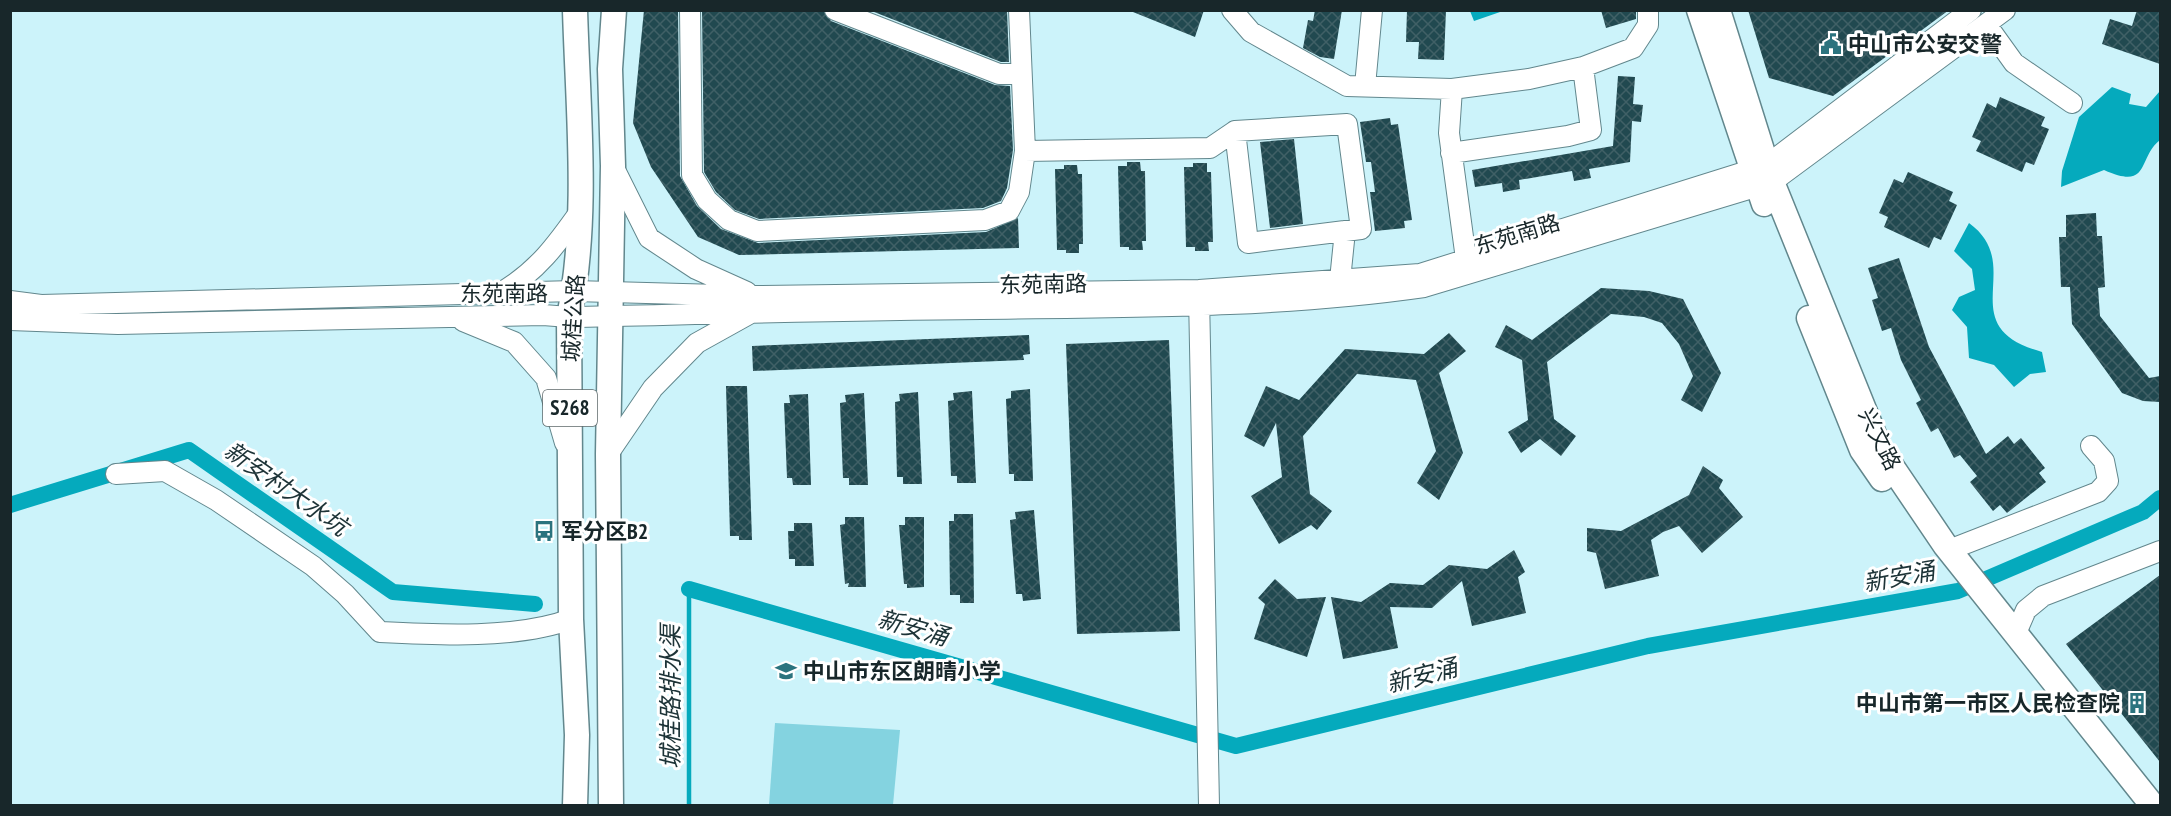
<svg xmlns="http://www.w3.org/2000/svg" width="2171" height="816" font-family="'PT Sans Narrow','Noto Sans SC',sans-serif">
<defs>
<pattern id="building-cross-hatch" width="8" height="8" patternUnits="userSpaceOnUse" patternTransform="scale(1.5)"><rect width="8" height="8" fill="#214950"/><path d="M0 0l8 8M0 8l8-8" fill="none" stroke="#406066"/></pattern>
</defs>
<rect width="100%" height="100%" fill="#ccf3fa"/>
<!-- green -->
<path fill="#84d3e0" d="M775 723 900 730 893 805H769Z"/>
<!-- water -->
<path fill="#05aabd" d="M1470 11H1503L1474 21Z
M2112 87 2131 94 2129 104 2146 107 2160 91V140C2137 158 2151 191 2104 170L2061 187 2062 171 2079 117Z
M1969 223C2028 266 1949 326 2042 352L2046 372 2030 374 2014 387 1994 365 1969 358 1967 327 1952 310 1959 297 1975 290 1972 269 1954 251Z"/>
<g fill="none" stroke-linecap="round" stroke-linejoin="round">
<!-- stream -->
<path stroke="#05aabd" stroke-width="4.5" d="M689 589V806"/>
<!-- canal -->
<path stroke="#05aabd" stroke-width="16" d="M10 505 189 450 393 592 535 604
M689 589 1236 746 1648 646 1958 591 2143 512 2160 498"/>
</g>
<!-- building -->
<path fill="url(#building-cross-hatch)" d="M644 10H678L680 176 697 206 721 229 758 243 986 232 1018 218 1019 248 739 255 698 237 651 167 633 123Z
M702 10H823L831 21 995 85 1010 86 1013 150 1007 188 1001 201 983 208 759 219 735 210 716 192 704 172Z
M869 10H1007L1009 62H1001Z
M1128 10H1204L1195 37Z
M1315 10H1342L1334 59 1320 57 1303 48 1308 20 1313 21Z
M1407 10H1446L1444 60 1418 59 1419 42H1406Z
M1601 10H1636V19L1606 28Z
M1748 10H1949L1833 96 1769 78Z
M2137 10H2160V64L2102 44 2110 19 2132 26Z
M1618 76 1635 77 1633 104 1643 105 1641 122 1632 121 1630 162 1589 169 1591 178 1574 181 1572 171 1519 180 1520 189 1503 192 1502 183 1475 187 1472 170 1613 146Z
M2000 97 2045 117 2041 126 2049 129 2034 165 2026 162 2022 172 1976 151 1981 141 1972 137 1987 103 1996 108Z
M1390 118 1391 125 1398 124 1412 220 1404 221 1405 228 1375 231 1370 192H1375L1371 162H1366L1360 122Z
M1294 139 1303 224 1270 228 1260 142Z
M1127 162H1140L1141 171H1145L1146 241H1142L1143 250H1129V247H1120L1118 166H1127Z
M1193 163H1207V172H1211L1213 242H1208L1209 251H1195V247H1186L1184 167H1193Z
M1064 165H1077L1078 174H1082L1083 244H1079V253H1066V250H1057L1055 169H1064Z
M1908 172 1953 192 1949 201 1957 205 1941 240 1934 237 1929 248 1884 227 1888 217 1879 213 1894 179 1903 183Z
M2096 213 2097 236H2102L2105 287 2098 288 2100 316 2149 378 2160 376V402L2143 401 2122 393 2072 324 2070 287H2061L2059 237H2066V215Z
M1899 258 1929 347 1986 454 2008 436 2014 444 2021 438 2045 468 2039 473 2046 482 2007 513 2000 505 1993 511 1970 482 1977 476 1960 455 1954 458 1938 428 1931 432 1916 403 1921 400 1901 360 1891 328 1882 331 1872 300 1878 298 1868 268Z
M1601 288 1649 291 1683 299 1721 373 1702 412 1681 400 1693 376 1679 344 1662 323 1644 317 1611 314 1547 362 1554 419 1576 436 1561 456 1540 439 1521 453 1508 432 1528 420 1522 360 1495 347 1506 325 1532 340Z
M1449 333 1466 351 1439 373 1463 453 1439 500 1417 483 1436 451 1416 380 1357 374 1303 436 1310 494 1332 511 1317 530 1311 525 1279 544 1251 496 1282 477 1276 423 1264 447 1244 436 1266 386 1299 400 1345 349 1424 354Z
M1029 335 1030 354 1023 355 1024 360 753 371 752 346Z
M1169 340 1180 631 1077 634 1066 344Z
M726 386H747L752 540H739V536H730Z
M1030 389 1033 481H1014V474H1009L1006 399 1011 398V391Z
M972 391 976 483H957V476H951L948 401 954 400 953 393Z
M918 392 922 484H903V477H897L895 402 900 401 899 394Z
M864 393 868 485H849V478H843L840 403 846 402 845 395Z
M808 394 811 485H793L792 478H787L784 403H790L789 395Z
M1703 466 1723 480 1719 488 1743 517 1702 553 1679 526 1663 532 1651 540 1659 576 1605 589 1596 553 1587 551V528L1621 531 1689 495Z
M1034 510 1041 599 1023 601 1022 594H1016L1010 520 1016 519 1015 512Z
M954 514H973L974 603H960V595H950L949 521H954Z
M845 517H864L866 587H848L849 583 845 584 840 525 845 524Z
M905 517H924V587L907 588V584H904L899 525H905Z
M794 523H812L814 566H795V559H789L788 531H794Z
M1514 550 1525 572 1518 577 1526 613 1472 626 1462 581 1432 608 1390 607 1398 648 1343 659 1331 597 1361 602 1390 583 1423 585 1449 565 1487 569Z
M2160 575V762L2066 644Z
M1275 579 1297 599 1326 597 1307 657 1254 639 1265 604 1258 598Z"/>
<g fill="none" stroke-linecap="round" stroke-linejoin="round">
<defs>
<path id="minor" d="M690 10 692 175 707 200 729 220 757 231 985 220 1009 211 1019 192 1025 151 1210 148 1235 131 1347 124 1361 229 1345 231 1340 280
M835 10 999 74H1021
M1019 10 1025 151
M1232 10 1251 32 1347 86 1452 89 1449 133 1466 259
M1986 24 2014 63 2072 103
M1365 86 1372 10
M1452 89 1529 79 1583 67 1633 48 1648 25V10
M1235 131 1248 243 1345 231
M1451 153 1568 136 1591 130 1583 67
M613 166 649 238 696 269 747 292
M500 293C537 272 557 244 581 210
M1199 295 1209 806
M10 301 41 305 574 291 755 296 1199 290 1420 274 1767 165 1971 10
M10 320 118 324 543 315 569 317C706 314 844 310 981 309 1129 307 1277 308 1424 287L1772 182 2005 10
M463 321 514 342 546 378 565 443
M608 454 653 388 697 343 751 313
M116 474 165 471 216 500 313 566 345 594 380 632C438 635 518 639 571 619
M1949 550 2098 492 2108 481 2104 461 2091 446
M2016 633 2026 610 2043 596 2160 551"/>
<path id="major" d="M1699 10 1764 204
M1718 10 1772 182 1880 449 1945 545 2153 806
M1809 318 1862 450 1882 479
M575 806 577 735 571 619 569 317C589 217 578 112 575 10
M611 806 608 454 613 166 610 69 614 10"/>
</defs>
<!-- minor casing -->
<use href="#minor" stroke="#62878d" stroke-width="22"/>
<!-- major casing -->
<use href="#major" stroke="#62878d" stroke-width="27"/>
<!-- minor -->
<use href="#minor" stroke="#fff" stroke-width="20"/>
<!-- major -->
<use href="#major" stroke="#fff" stroke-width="24"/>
</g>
<!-- icons -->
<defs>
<symbol id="civic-bare" viewBox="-9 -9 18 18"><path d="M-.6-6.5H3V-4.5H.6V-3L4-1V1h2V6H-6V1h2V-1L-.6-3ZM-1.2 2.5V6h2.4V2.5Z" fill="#2b737e" stroke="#fff" stroke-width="2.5" paint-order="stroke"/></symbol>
<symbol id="bus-bare" viewBox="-9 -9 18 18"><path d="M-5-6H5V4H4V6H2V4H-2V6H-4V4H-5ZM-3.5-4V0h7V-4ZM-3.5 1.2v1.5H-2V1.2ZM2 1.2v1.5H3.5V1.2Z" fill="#2b737e" stroke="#fff" stroke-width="2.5" paint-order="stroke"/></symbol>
<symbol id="school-bare" viewBox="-9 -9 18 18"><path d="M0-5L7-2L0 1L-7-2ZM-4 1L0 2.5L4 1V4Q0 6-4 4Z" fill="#2b737e" stroke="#fff" stroke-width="2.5" paint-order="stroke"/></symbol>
<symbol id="building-bare" viewBox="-9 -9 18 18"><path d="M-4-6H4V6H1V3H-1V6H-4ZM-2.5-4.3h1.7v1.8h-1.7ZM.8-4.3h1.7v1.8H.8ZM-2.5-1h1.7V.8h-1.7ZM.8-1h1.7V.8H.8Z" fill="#2b737e" stroke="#fff" stroke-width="2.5" paint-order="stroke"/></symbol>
</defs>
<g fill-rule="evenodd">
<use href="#civic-bare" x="1816" y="29" width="30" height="30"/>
<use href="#bus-bare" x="529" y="516" width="30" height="30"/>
<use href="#school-bare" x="771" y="656" width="30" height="30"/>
<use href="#building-bare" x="2122" y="688" width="30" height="30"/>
</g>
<g text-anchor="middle" stroke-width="6" stroke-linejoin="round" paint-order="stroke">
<!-- shield labels -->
<rect fill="#fff" stroke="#5d686a" stroke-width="1.5" x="543" y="390" width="54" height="36" rx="4.5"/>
<g font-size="21" font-weight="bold" fill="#18272a">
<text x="570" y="415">S268</text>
</g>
<!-- poi labels -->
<g font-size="22" font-weight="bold" fill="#18272a" stroke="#fff" text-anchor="start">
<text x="1848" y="52">中山市公安交警</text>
<text x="561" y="539">军分区B2</text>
<text x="803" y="679">中山市东区朗晴小学</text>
<text x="2120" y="711" text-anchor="end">中山市第一市区人民检查院</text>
</g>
<!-- street labels -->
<g font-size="22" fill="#18272a" stroke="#fff">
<text transform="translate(1517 234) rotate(-17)" y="8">东苑南路</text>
<text transform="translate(1043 284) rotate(-1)" y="8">东苑南路</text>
<text x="504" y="301">东苑南路</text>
<text transform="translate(573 318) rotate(-86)" y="8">城桂公路</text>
<text transform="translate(1880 439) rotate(63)" y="8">兴文路</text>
</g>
<!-- water labels -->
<g font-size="24" font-style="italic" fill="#1d3337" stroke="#fff">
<text transform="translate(286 489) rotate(35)" y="8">新安村大水坑</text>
<text transform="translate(1899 577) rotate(-10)" y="8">新安涌</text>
<text transform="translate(913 628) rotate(16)" y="8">新安涌</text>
<text transform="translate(1422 676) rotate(-14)" y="8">新安涌</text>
<text transform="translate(671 697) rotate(-90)" y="8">城桂路排水渠</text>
</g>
</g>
<!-- border -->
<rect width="2171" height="816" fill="none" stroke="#18272a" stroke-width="24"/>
</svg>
